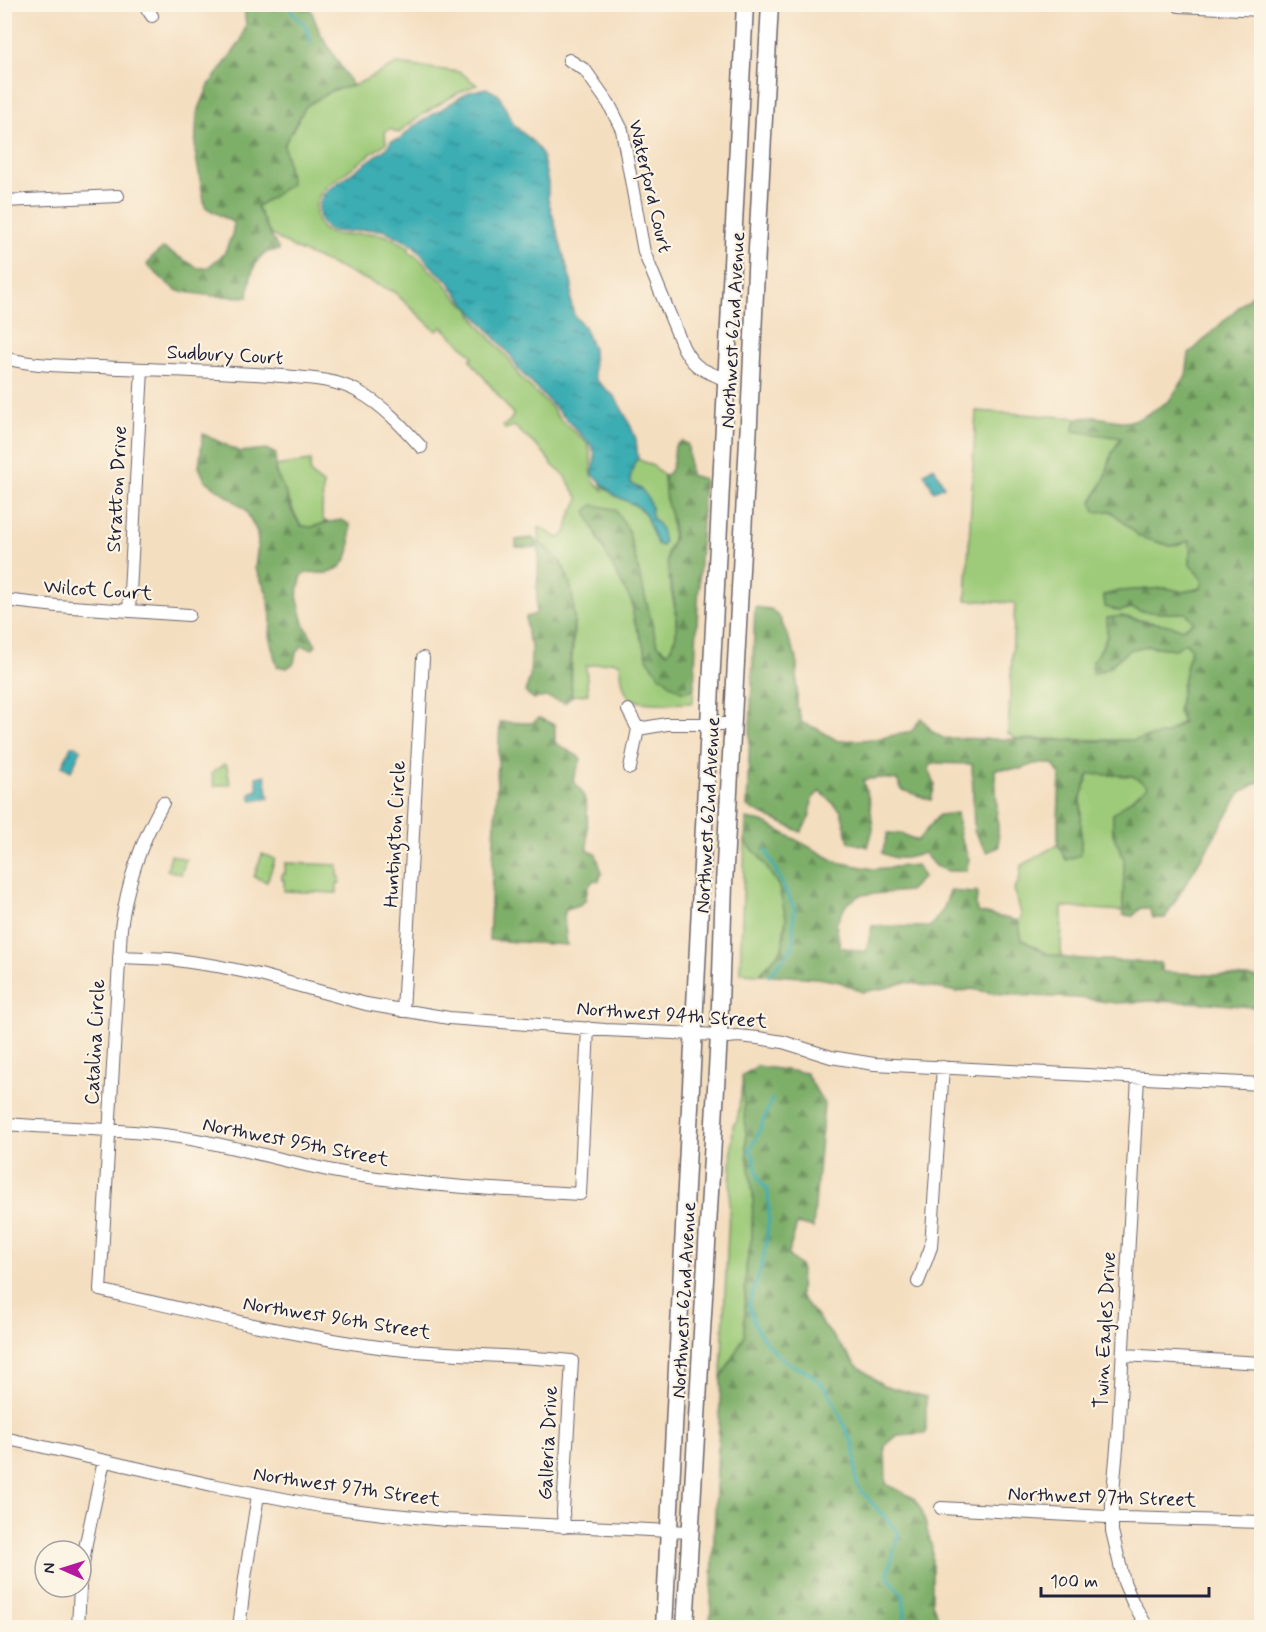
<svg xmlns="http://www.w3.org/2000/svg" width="1266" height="1632" font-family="Mynerve,sans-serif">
<defs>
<pattern id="forest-firs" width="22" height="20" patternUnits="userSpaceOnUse" patternTransform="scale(1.5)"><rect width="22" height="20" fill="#7eaf69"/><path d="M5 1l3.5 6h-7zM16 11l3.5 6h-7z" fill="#678e58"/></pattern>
<pattern id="water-ripples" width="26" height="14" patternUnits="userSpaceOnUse" patternTransform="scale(1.5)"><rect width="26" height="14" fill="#3badb3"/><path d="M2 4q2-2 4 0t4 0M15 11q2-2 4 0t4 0" fill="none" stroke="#318c93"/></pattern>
</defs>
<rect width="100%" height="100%" fill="#fcf5e5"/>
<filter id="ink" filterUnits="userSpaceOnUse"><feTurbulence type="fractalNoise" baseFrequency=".0167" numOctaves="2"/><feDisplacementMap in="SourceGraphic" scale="12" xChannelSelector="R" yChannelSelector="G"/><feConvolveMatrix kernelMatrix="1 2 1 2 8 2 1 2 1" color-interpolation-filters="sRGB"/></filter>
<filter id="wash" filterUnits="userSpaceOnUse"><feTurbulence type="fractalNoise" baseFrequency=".008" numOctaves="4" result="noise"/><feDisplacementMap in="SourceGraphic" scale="24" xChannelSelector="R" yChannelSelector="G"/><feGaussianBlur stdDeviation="1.35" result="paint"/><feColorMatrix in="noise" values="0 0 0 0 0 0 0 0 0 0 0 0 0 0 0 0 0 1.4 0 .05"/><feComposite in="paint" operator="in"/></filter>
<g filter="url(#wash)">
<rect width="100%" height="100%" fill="#f4dec0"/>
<!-- grass -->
<path fill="#9ecb79" stroke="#60765a" stroke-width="1.5" d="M397 64 460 72 477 85C458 91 413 119 399 133L390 129 385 132 386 143 326 187C319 194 315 202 316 212 318 248 358 230 379 234 389 235 400 243 409 247V251L413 255H416L430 270 443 280 452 293 469 309 479 325 509 359 517 373 524 381 552 408 557 416 587 443C597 460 583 476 603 490L601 484 614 495 637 506 645 514 657 544 661 528 652 517 651 507 642 490 631 483C629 476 632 463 638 459L655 467 664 476 666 498 670 509 673 540 667 552 669 580 676 614V636L670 649 667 653 657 645 628 529 632 603 634 620 642 641 648 660 688 691 694 688 693 702 691 703C678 703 638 706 629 697 622 690 621 673 620 664L613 661 586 666 588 694 572 696C567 645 593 578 540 543L539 527 558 538 564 535 567 531 570 516 579 499 564 475 551 464 545 454 514 426 505 429 503 426C507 423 513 420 513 414L470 360 473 356 442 327 436 331 394 292 294 248 270 234 257 207 291 184 284 145 306 106 333 90 353 86Z
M976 411 1077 418 1073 431 1121 437 1112 453 1105 478 1092 501 1111 511 1140 537 1171 546 1190 541V564L1203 581 1201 588 1183 592 1167 588 1120 591 1104 595 1105 607 1120 611 1131 608 1140 611 1163 613H1186L1194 622 1182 629C1162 623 1142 621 1121 616L1107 636 1100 651 1092 662 1107 669 1129 650 1147 646 1176 649 1186 642 1191 649 1184 677 1178 712 1183 721 1166 734 1133 740 1016 739 1008 733 1015 603 966 600Z
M311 461C308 475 313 477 323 484L322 515 324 521 329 522 312 527 301 526C294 514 290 502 284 490 281 482 275 475 275 466Z
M224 764 227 766 230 784 214 786 212 773Z
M1089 774 1133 776 1149 786 1113 814V834L1124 859 1123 911 1062 907 1061 957 1048 954 1022 940 1018 921 1021 918V914L1014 889 1019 881 1021 866 1058 844 1066 859 1081 854V797Z
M745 842 759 856 779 885 786 917 782 949 760 974 740 973Z
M262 854 275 859 267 882 254 877Z
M171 855 186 859 181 874 167 870Z
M285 863 338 865V876L340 877V883H337V893L284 891V880H282V874H285Z
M743 1079 747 1154 753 1194 752 1237 746 1267 744 1337 721 1378 733 1125 737 1121Z"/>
<!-- forest -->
<path fill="url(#forest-firs)" stroke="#506852" stroke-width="1.5" d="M244 5H309L320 33 353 86 333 90 306 106 284 145 291 184 257 207 270 234 279 250C275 251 270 251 265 253 252 261 249 283 248 297L213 296 178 291 168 284 147 265 152 257 163 248 198 268H207L224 254 232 235 234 223 205 207 195 151 197 114 209 85 241 41 246 25Z
M1261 286V781L1241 792 1165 918H1153L1149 908H1141L1133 916 1123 915 1124 859 1113 834V814L1148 786 1133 776 1089 774 1081 797V855L1066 860 1058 844V822L1060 775 1053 764H1033L1022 769H995L999 847 987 852 974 831 972 764 931 763 929 769 935 785 931 800 902 790 897 780 878 778 863 780 870 803 873 829 868 847 849 842 841 811 820 791 812 799 810 816 801 832 747 807 755 607 771 609 780 618 797 659V706L802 723 816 728 838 741 877 739 912 731 921 718 933 732 943 738 1092 741 1133 740 1166 734 1183 722 1178 712 1184 677 1191 649 1186 642 1176 649 1147 646 1129 650 1106 669 1093 674 1092 662 1100 651 1107 636V618L1121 616 1146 622 1164 624 1182 629 1194 622 1186 613H1163L1140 611 1131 608 1120 611 1105 607 1104 595 1120 591 1167 588 1183 592 1201 588 1203 581 1190 564V541L1171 546 1140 537 1111 511 1095 512 1092 502 1105 478 1112 453 1121 438 1073 431 1077 418 1096 417 1126 422 1141 418 1169 401 1186 376 1189 354Z
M203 434 240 452 266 449 276 454 275 472 284 488 292 512 301 526 312 527 329 522 342 520 350 525C350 542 353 555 340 567 336 569 331 573 326 573 315 575 316 569 302 575L297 596 304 624 316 645 313 649 302 646 296 653 294 663 287 668 277 666 270 640 271 616 267 593 255 568 258 544 257 532 245 509 205 480 199 467Z
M682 441 688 445 690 475 704 479 694 688 688 691H681L670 684 657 672 648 660 642 641 634 620 632 603 601 545 586 511 593 505 615 509 628 529 657 644 667 653C688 633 669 587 667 562 666 550 671 550 673 540 676 529 669 510 666 499 664 492 665 483 664 476 675 471 673 457 675 446Z
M532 538C542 545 553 552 560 562 580 591 573 627 571 659 570 671 571 684 572 696L565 703 546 697 534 699 525 692 530 677 531 654V645L527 635 526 617 536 614 539 548 516 547V540Z
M539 718 555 725V742C563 749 573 752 581 759L573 781C594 801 585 824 588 850L596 854 602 873 599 881 594 880 588 887 585 901 579 905 566 909 564 917 567 945 489 940 500 722 532 723Z
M957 813 960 836 969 859 966 871H948L935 866 924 853C907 859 898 861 882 853L888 833 903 834 917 841 939 815Z
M746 819 763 822 837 862 873 869 917 865 923 877 909 891 860 895 846 905 836 924 840 947 866 952 872 926 930 927 943 910 950 891 973 893 976 891 978 893 976 903 977 912 1018 921 1022 940 1048 954 1067 958 1160 963 1163 972 1261 978V1008L1210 1003 1153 1001 1116 1003 1078 998 1030 996 992 993 972 989 957 992 906 982 886 988 862 992 840 982 817 978 760 974 782 949 786 917 778 885 759 856 745 842Z
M757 1066 806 1073 824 1104 813 1228 797 1224 788 1255 801 1267 800 1296 855 1364 883 1385 926 1397V1433L898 1435 885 1446 886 1484 914 1498 922 1511 932 1548V1602L942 1627H710L721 1378 744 1337 746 1267 752 1237 753 1194 747 1154 742 1076Z"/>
<!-- water -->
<path fill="url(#water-ripples)" stroke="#2e6877" stroke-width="1.5" d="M486 88 499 95 514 125 535 144 542 154 548 183V199L572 285 571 302 574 315 584 327 593 349 594 374 596 380 615 397 629 422 636 439 638 459 635 461 630 478 631 483 642 490 648 498 651 507 652 517 661 528 664 543 662 546 657 544 645 513 637 506 614 495 593 474 595 454 591 445 518 369 511 356 454 290 448 280 434 269 413 245 386 231 379 230C375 230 370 229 365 230 347 231 320 239 319 211 319 203 322 195 328 190L388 147 391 141 400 139 414 126 469 92Z
M934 467 944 486 934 491 924 473Z
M71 746H76L81 750 71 771 62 766Z
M265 775 269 798 253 801 251 799 250 794H252V792L258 790 256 777Z"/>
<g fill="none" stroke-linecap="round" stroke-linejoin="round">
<!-- stream -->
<path stroke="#3badb3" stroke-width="3" d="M287 4 295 16 305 25 311 43
M766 850 794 908 793 947 769 976
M772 1099 756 1139 749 1150 753 1154 759 1180 768 1191 769 1215 766 1246 760 1271 749 1304C753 1332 770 1351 793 1366 797 1368 802 1368 806 1371 811 1375 826 1387 829 1393 836 1405 841 1418 846 1430 848 1436 852 1440 854 1447 857 1459 854 1472 857 1484 859 1491 892 1524 899 1533L887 1576 903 1595 905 1617 916 1628"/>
</g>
</g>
<g filter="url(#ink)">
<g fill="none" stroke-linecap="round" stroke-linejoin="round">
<defs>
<path id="street" d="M144 4 152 16
M1179 6 1262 10
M569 60 585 70 609 104 622 130 644 252 683 347C696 372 705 369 727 381
M4 201 118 196
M4 358C36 366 68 366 100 367 157 370 214 371 270 375 300 378 332 377 359 392 384 406 402 426 421 447
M4 600 57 606 189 615
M129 611 142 369
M628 710 638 729
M630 768 638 729 667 724H733
M163 803C140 843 127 883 121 928L100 1290C190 1311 280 1333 372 1346 439 1356 506 1354 572 1361L563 1511 564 1527
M119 957 170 959 217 966 260 975 366 1004 449 1018 605 1030 719 1035 728 1037 738 1036 758 1038 783 1042 831 1057 874 1064 1262 1084
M403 1011 423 658
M1138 1078 1118 1437 1112 1503V1531L1124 1582 1133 1603 1148 1628
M4 1124C60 1128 117 1129 172 1136 232 1144 290 1164 349 1174 426 1186 502 1190 580 1194L588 1028
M918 1282 931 1247 943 1067
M1123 1355 1262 1363
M4 1438 212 1485 320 1506 384 1514 446 1520 690 1532
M941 1508 1125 1518 1262 1522
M81 1580 86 1543 104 1461
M78 1628 80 1587
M239 1628 245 1578 258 1495"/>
<path id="secondary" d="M664 1628C691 1087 719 546 745 4
M685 1628 719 1035 724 884 749 422 757 249 770 4"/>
</defs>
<!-- street casing -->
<use href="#street" stroke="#6c646a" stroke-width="14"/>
<!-- secondary casing -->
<use href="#secondary" stroke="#6c646a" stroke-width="19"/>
<!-- street -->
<use href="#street" stroke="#fff" stroke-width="12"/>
<!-- secondary -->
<use href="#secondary" stroke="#fff" stroke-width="16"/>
</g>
</g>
<g text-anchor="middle" stroke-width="4.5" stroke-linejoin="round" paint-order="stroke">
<!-- street labels -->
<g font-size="20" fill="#22223b" stroke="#fcf5e5">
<text transform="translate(651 186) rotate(77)" y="7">Waterford Court</text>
<text transform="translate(732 330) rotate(-87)" y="7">Northwest 62nd Avenue</text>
<text transform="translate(225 354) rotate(3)" y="7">Sudbury Court</text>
<text transform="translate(116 489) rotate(-87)" y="7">Stratton Drive</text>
<text transform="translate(98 589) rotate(4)" y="7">Wilcot Court</text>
<text transform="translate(707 815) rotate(-87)" y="7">Northwest 62nd Avenue</text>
<text transform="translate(394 834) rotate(-87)" y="7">Huntington Circle</text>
<text transform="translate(672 1014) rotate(4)" y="7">Northwest 94th Street</text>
<text transform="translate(94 1042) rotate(-87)" y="7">Catalina Circle</text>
<text transform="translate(296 1141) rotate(11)" y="7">Northwest 95th Street</text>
<text transform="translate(683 1300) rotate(-87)" y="7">Northwest 62nd Avenue</text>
<text transform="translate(337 1317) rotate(9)" y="7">Northwest 96th Street</text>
<text transform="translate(1104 1330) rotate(-87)" y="7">Twin Eagles Drive</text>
<text transform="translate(547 1443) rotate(-87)" y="7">Galleria Drive</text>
<text transform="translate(347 1486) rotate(8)" y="7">Northwest 97th Street</text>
<text transform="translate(1102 1496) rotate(2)" y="7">Northwest 97th Street</text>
</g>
</g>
<!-- margin -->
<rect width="1266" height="1632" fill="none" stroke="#fcf5e5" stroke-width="24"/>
<!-- north arrow -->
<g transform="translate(63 1569) rotate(273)"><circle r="28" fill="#fcf5e5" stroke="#a5a1a1" stroke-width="1.5"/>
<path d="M0-4.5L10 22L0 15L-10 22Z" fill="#b5179e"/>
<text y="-9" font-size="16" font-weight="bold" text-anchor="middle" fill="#22223b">N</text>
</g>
<!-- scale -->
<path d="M1041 1587v9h168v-9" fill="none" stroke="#22223b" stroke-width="3"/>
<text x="1050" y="1587" font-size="18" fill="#22223b" stroke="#fcf5e5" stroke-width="4.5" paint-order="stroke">100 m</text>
</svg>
